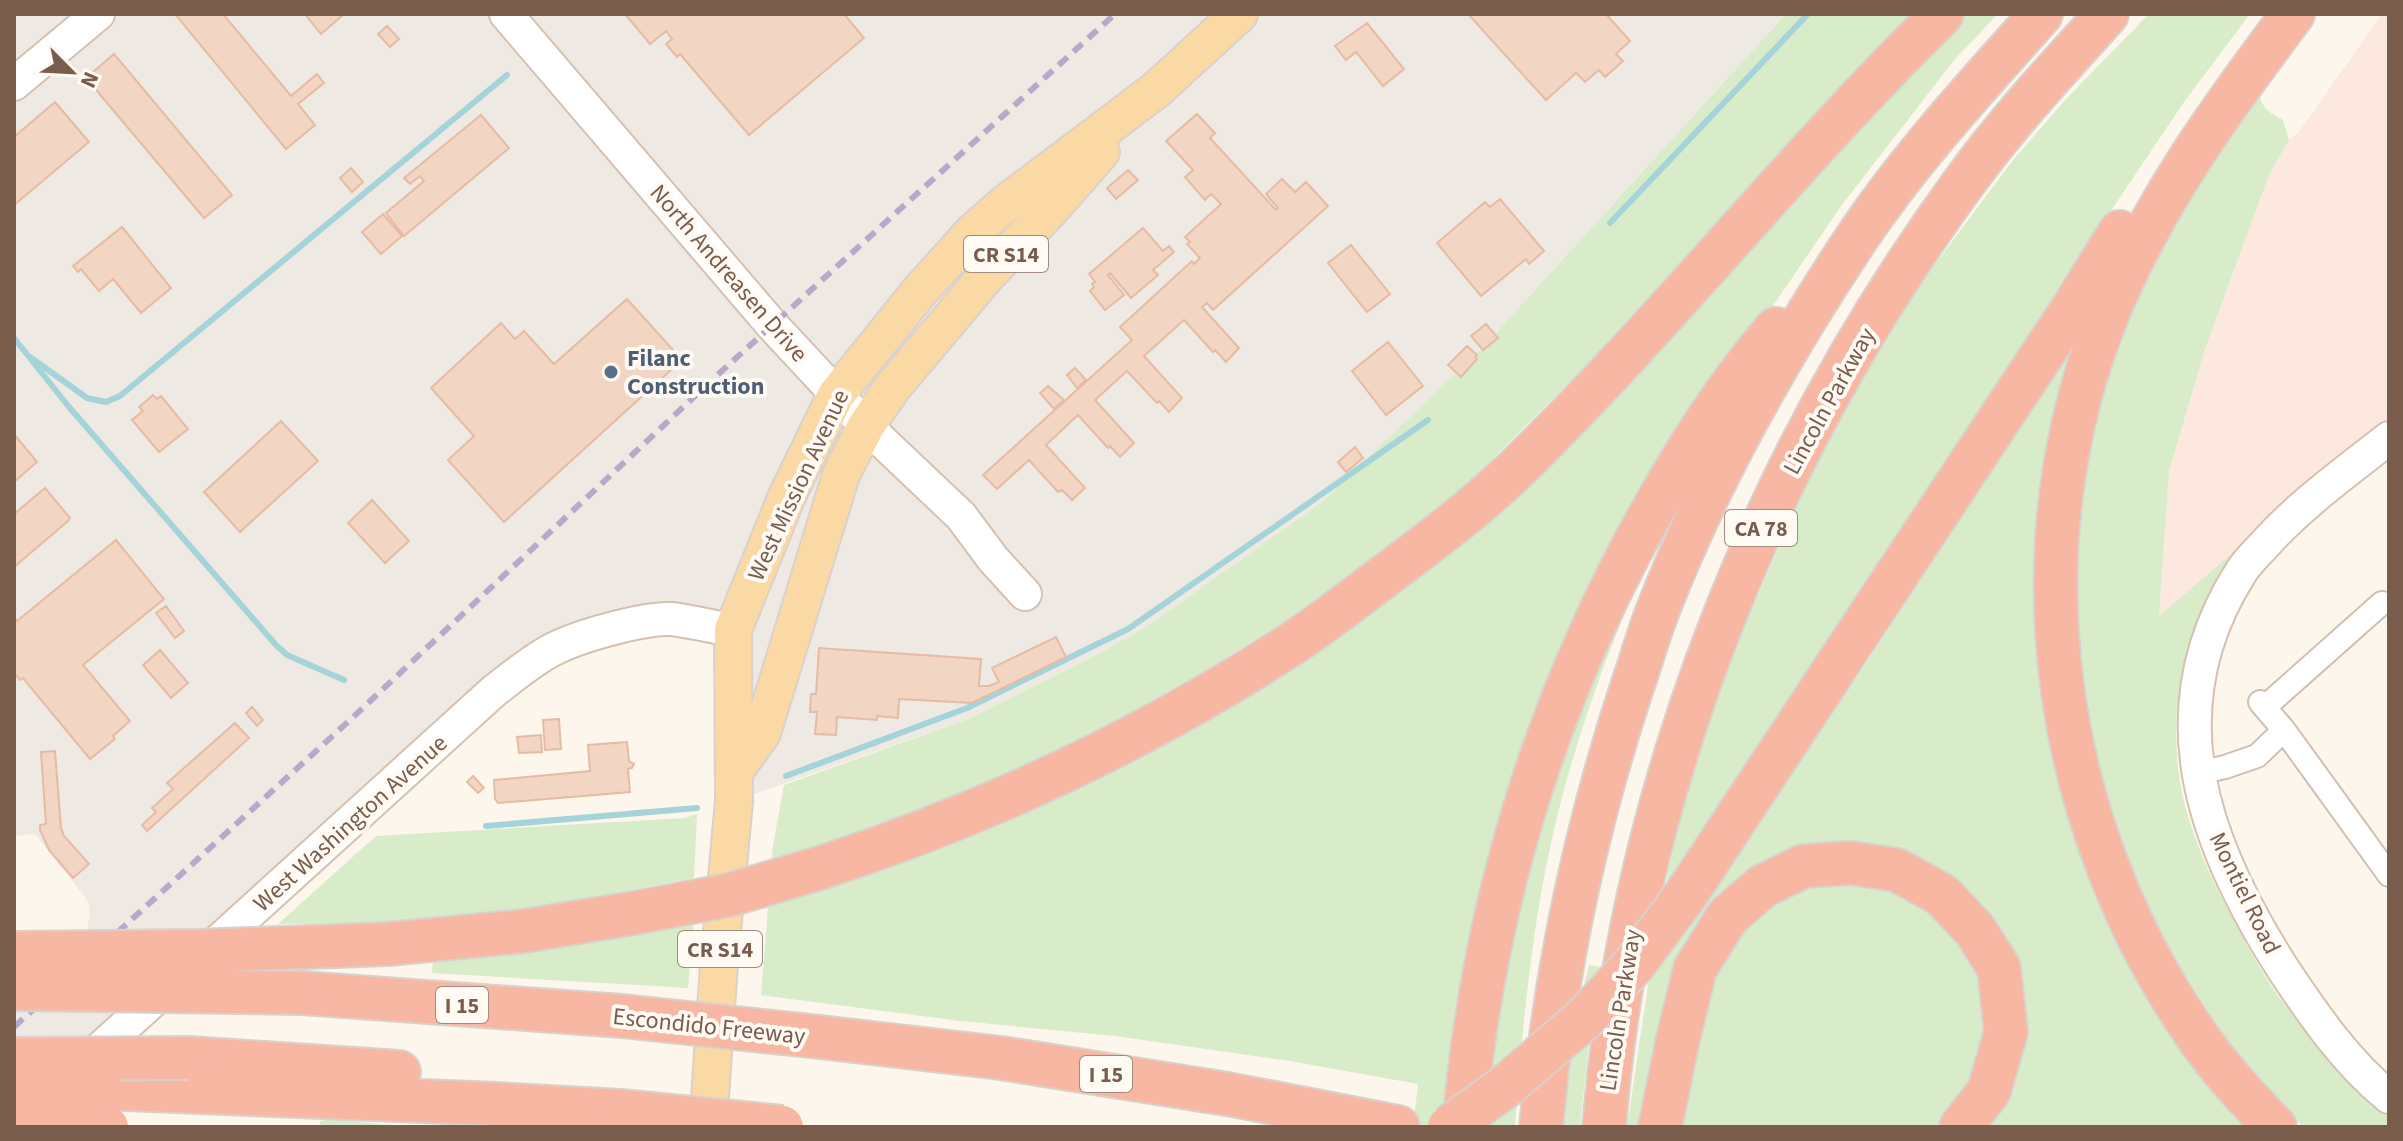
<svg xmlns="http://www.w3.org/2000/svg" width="2403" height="1141" font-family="'Source Sans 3',sans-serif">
<rect width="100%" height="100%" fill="#fdf6ec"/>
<!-- commercial -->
<path fill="#fde8e0" d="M2382 14H2389V438L2159 618 2169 472 2204 352 2269 175 2289 140 2298 133Z"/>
<!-- industrial -->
<path fill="#efe9e4" d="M14 14H1786L1484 346 1412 416 1322 502 1146 627 1100 653 966 720 734 801 732 630 703 626 552 650 14 1127V998L87 929 90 915 88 901 35 834 14 836Z"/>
<!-- green -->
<path fill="#d8ecc9" d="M1786 14H1913L1838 90 1588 363 1474 478 1324 597 1203 672 1050 758 894 821 804 850 819 885 1304 652 1965 14H1998L1955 59 1841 206 1777 300 1723 372 1622 533 1447 1127H1413L1418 1084 1290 1061 1115 1036 960 1021 761 995 773 845 784 785 966 720 1100 653 1146 627 1322 502 1484 346Z
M2149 14H2250L2184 102 2092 239 2036 325 1955 455 1820 661 1854 682 2069 353 2079 346 2069 785 2267 1127H1981L2014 1038 1933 874 1736 889 1648 1127H1627L1656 932 1686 788 1731 658 1801 496 1860 380 1921 283 2013 160 2067 98Z
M2259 77C2259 102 2260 108 2283 120L2289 140 2269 175 2204 352 2169 472 2159 616 2244 543C2229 564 2213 585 2202 609 2175 669 2169 743 2185 806 2196 847 2215 886 2235 923 2250 950 2264 977 2282 1001 2314 1043 2351 1081 2389 1118V1127H2303L2235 1054 2162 938 2109 822 2076 656 2075 530 2098 390 2147 269Z
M1645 565C1606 654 1570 753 1550 848 1530 940 1522 1034 1515 1127H1475L1479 1074 1566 712Z
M697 814 694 878 516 912 393 923 278 924 376 836 685 818Z
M1877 882 1935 909 1974 964 1987 994 1990 1023 1979 1070 1942 1127H1675L1713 971 1754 916 1799 887Z
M694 919 688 988 432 973 433 960Z
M1589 965 1601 967 1603 978 1589 1042 1580 1127H1562C1566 1072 1575 1018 1589 965Z
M331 1119 409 1127H319L320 1121Z"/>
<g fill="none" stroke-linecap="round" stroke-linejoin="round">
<!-- stream -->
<path stroke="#a5d3da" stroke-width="6" d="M1610 223 1808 14
M14 338 69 407 276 645 287 655 344 680
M30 357 87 398 106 402 120 396 507 75
M786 776 967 708 1128 629 1428 420
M486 826 697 808"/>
</g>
<!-- building -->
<path fill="#f3d5c3" stroke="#e6bba3" stroke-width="2" d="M175 14H223L291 96 317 74 324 83 298 104 315 125 286 149Z
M305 14H344L321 34Z
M625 14H844L864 38 749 135 680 54 677 57 666 44 672 39 666 31 650 44Z
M1468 14H1606L1630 41 1616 54 1623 61 1605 77 1599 70 1585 82 1576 73 1546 100Z
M1367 23 1404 69 1383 86 1356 52 1346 60 1335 46Z
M387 26 399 39 390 47 378 34Z
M114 54 232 195 204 218 86 78Z
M55 102 89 142 14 205V137Z
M1197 114 1215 133 1210 138 1276 210 1278 208 1266 194 1282 179 1295 192 1306 182 1328 206 1213 310 1207 303 1202 307 1239 348 1226 362 1215 350 1213 352 1184 320 1144 356 1182 398 1169 412 1159 401 1157 403 1127 371 1095 400 1134 443 1120 457 1110 446 1108 448 1078 415 1046 445 1085 488 1072 500 1062 490 1058 492 1029 460 997 489 983 475 1132 340 1120 327 1192 261 1194 264 1200 258 1187 244 1190 242 1185 237 1221 204 1211 194 1205 200 1185 177 1193 170 1166 141Z
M481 115 509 148 404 236 386 213 424 181 420 176 410 184 404 178Z
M351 168 363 182 352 192 340 178Z
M1128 170 1138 180 1116 199 1107 188Z
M1500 199 1544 251 1529 264 1526 259 1481 296 1437 243 1485 202 1490 207Z
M383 214 402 236 381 254 362 232Z
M122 227 171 288 141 313 113 279 99 291 81 269 78 272 73 266Z
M1143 228 1163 251 1169 246 1174 252 1153 270 1158 275 1131 298 1110 273 1108 275 1124 295 1105 310 1090 291 1094 287 1092 284 1095 282 1089 274Z
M1351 245 1390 294 1367 312 1328 263Z
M627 299 682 360 504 522 448 460 474 436 431 388 501 323 515 339 524 331 554 364Z
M1486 324 1498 338 1483 350 1471 336Z
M1388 342 1423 386 1386 415 1352 371Z
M1467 346 1477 355 1475 357 1477 359 1461 377 1448 365Z
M1075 368 1086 380 1077 388 1067 375Z
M1048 386 1064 400 1054 409 1040 393Z
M153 395 157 399 161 396 188 429 159 452 132 420 143 411 139 407Z
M281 421 318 461 240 532 204 492Z
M14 434 37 462 14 482Z
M1355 447 1363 458 1346 472 1338 462Z
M45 488 70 518 68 521 14 567V514Z
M372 500 409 541 385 563 348 523Z
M116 540 164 599 83 665 130 721 113 736 115 739 90 759 23 678 20 680 14 673V617L17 621Z
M166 606 184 631 175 638 156 613Z
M1056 637 1066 657 972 703 899 699 898 718 877 716V720L837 717 836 735 815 734 817 712H810L811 694H816L819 648 981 659 979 686H989L999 682 992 668Z
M160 650 188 683 171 698 143 665Z
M252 707 263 720 257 726 246 713Z
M559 719 561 749 545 750 543 720Z
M235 723 249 738 147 831 142 825 156 812 152 808 173 789 167 783Z
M541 735 542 752 519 753 517 737Z
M627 742 629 761 634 764 632 768 628 769 630 792 498 803 495 799 494 780 590 771 588 745Z
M55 751 61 828 64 836 89 864 73 878 49 850 40 830V825L46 824 41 752Z
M473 776 484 788 478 793 467 782Z"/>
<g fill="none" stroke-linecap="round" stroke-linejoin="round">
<defs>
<path id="street" d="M2260 702 2284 730 2389 875
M2265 707 2382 603
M2197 773 2225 767 2257 756 2284 730"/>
<path id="secondary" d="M506 14 772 325 866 426 961 516 993 559 1025 594
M14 84 98 14
M2389 438C2346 472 2301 504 2265 544 2257 553 2247 562 2241 572 2153 710 2203 845 2285 972 2315 1017 2347 1063 2389 1097
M82 1065 494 691C512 677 530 662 550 651 575 637 642 618 671 619 691 621 712 627 733 630"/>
<path id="primary" d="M734 772 762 733 841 475 866 426 892 388 987 275 1048 212 1101 152
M708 1127 719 964 734 801 733 630 787 496 836 395 919 292 973 232 1006 203 1156 90 1239 14"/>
<path id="highway" d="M1847 650 2073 308 2120 232
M820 868C986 814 1147 738 1293 643 1325 622 1355 598 1386 575 1430 542 1474 509 1514 471 1664 325 1793 160 1942 14
M388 944 524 931 634 913
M302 993 622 1016
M811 1036 1001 1058 1227 1094 1398 1127
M188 1058 399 1072
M100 1088 496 1104 620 1111
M1464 1127C1482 913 1541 713 1645 524 1683 455 1724 389 1776 329
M1541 1127C1554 977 1585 830 1632 687 1641 662 1648 635 1658 610 1709 478 1780 353 1858 236 1912 156 1977 86 2041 14
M1604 1127C1632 785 1763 457 1965 181 2008 122 2058 68 2107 14
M1660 1127 1678 1039 1695 969 1728 916 1763 886 1804 866 1851 863 1897 870 1942 895 1975 930 1999 968 2006 1032 1989 1091 1961 1127
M2275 1127C2246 1097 2218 1067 2195 1033 2052 825 2012 549 2108 313 2153 203 2222 108 2293 14"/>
</defs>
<!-- street casing -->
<use href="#street" stroke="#d1beb0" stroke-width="26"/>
<!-- secondary casing -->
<use href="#secondary" stroke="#d6c0b0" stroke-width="36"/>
<!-- primary casing -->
<use href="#primary" stroke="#dad1cd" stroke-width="40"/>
<!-- highway casing -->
<use href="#highway" stroke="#dad1cd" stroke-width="46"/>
<!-- street -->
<use href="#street" stroke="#fff" stroke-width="22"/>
<!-- secondary -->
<use href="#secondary" stroke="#fff" stroke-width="32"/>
<!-- primary -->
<use href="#primary" stroke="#fbd9a5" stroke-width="36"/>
<!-- highway -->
<use href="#highway" stroke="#f7b7a3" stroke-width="42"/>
<!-- rail -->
<path stroke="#b9a8c9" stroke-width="6" stroke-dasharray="12 8" stroke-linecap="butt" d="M14 1027 350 720 713 379 1115 14"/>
<defs>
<path id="highway-bridge" d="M634 913 729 895 820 868
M14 953 198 951 388 944
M14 989 302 993
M622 1016 811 1036
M14 1059 188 1058
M14 1089 100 1088
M620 1111 782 1127
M14 1112 107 1127
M1449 1127 1506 1086 1586 1017 1635 963 1687 893 1847 650"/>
</defs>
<!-- highway-bridge casing -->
<use href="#highway-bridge" stroke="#dad1cd" stroke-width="46" stroke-linecap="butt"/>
<!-- highway-bridge -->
<use href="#highway-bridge" stroke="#f7b7a3" stroke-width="42"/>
</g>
<!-- markers -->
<circle fill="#5c6f8a" stroke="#fffaf3" stroke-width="3" cx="611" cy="372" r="8"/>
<g text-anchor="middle" stroke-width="8" stroke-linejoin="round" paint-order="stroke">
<!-- shield labels -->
<g fill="#fffaf3" stroke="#a28b7f" stroke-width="2">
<rect x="964" y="236" width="84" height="36" rx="6"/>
<rect x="1725" y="510" width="72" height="36" rx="6"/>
<rect x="678" y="931" width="84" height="36" rx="6"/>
<rect x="436" y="987" width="52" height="36" rx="6"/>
<rect x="1080" y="1056" width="52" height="36" rx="6"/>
</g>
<g font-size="22" font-weight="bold" fill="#7a5c4d">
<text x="1006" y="262">CR S14</text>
<text x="1761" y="536">CA 78</text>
<text x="720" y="957">CR S14</text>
<text x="462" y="1013">I 15</text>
<text x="1106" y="1082">I 15</text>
</g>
<!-- street labels -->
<g font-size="24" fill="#7a5c4d" stroke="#fffaf3">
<text transform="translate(729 273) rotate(49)" y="8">North Andreasen Drive</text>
<text transform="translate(1829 401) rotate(-61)" y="8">Lincoln Parkway</text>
<text transform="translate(798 485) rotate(-65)" y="8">West Mission Avenue</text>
<text transform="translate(350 823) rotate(-42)" y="8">West Washington Avenue</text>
<text transform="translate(2245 893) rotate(64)" y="8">Montiel Road</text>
<text transform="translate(1620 1010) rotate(-81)" y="8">Lincoln Parkway</text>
<text transform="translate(709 1026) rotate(6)" y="8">Escondido Freeway</text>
</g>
<!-- service labels -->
<g font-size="24" font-weight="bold" fill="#4e5e75" stroke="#fffaf3" text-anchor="start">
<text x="627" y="366">Filanc<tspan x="627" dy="28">Construction</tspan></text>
</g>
</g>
<!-- border -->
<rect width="2403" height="1141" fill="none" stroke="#7a5c4d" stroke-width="32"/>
<!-- north arrow -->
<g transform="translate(72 72) rotate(114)" stroke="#fffaf3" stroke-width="6" paint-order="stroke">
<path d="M0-6L14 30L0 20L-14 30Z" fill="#7a5c4d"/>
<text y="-12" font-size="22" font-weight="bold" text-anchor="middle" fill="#7a5c4d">N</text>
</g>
</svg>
